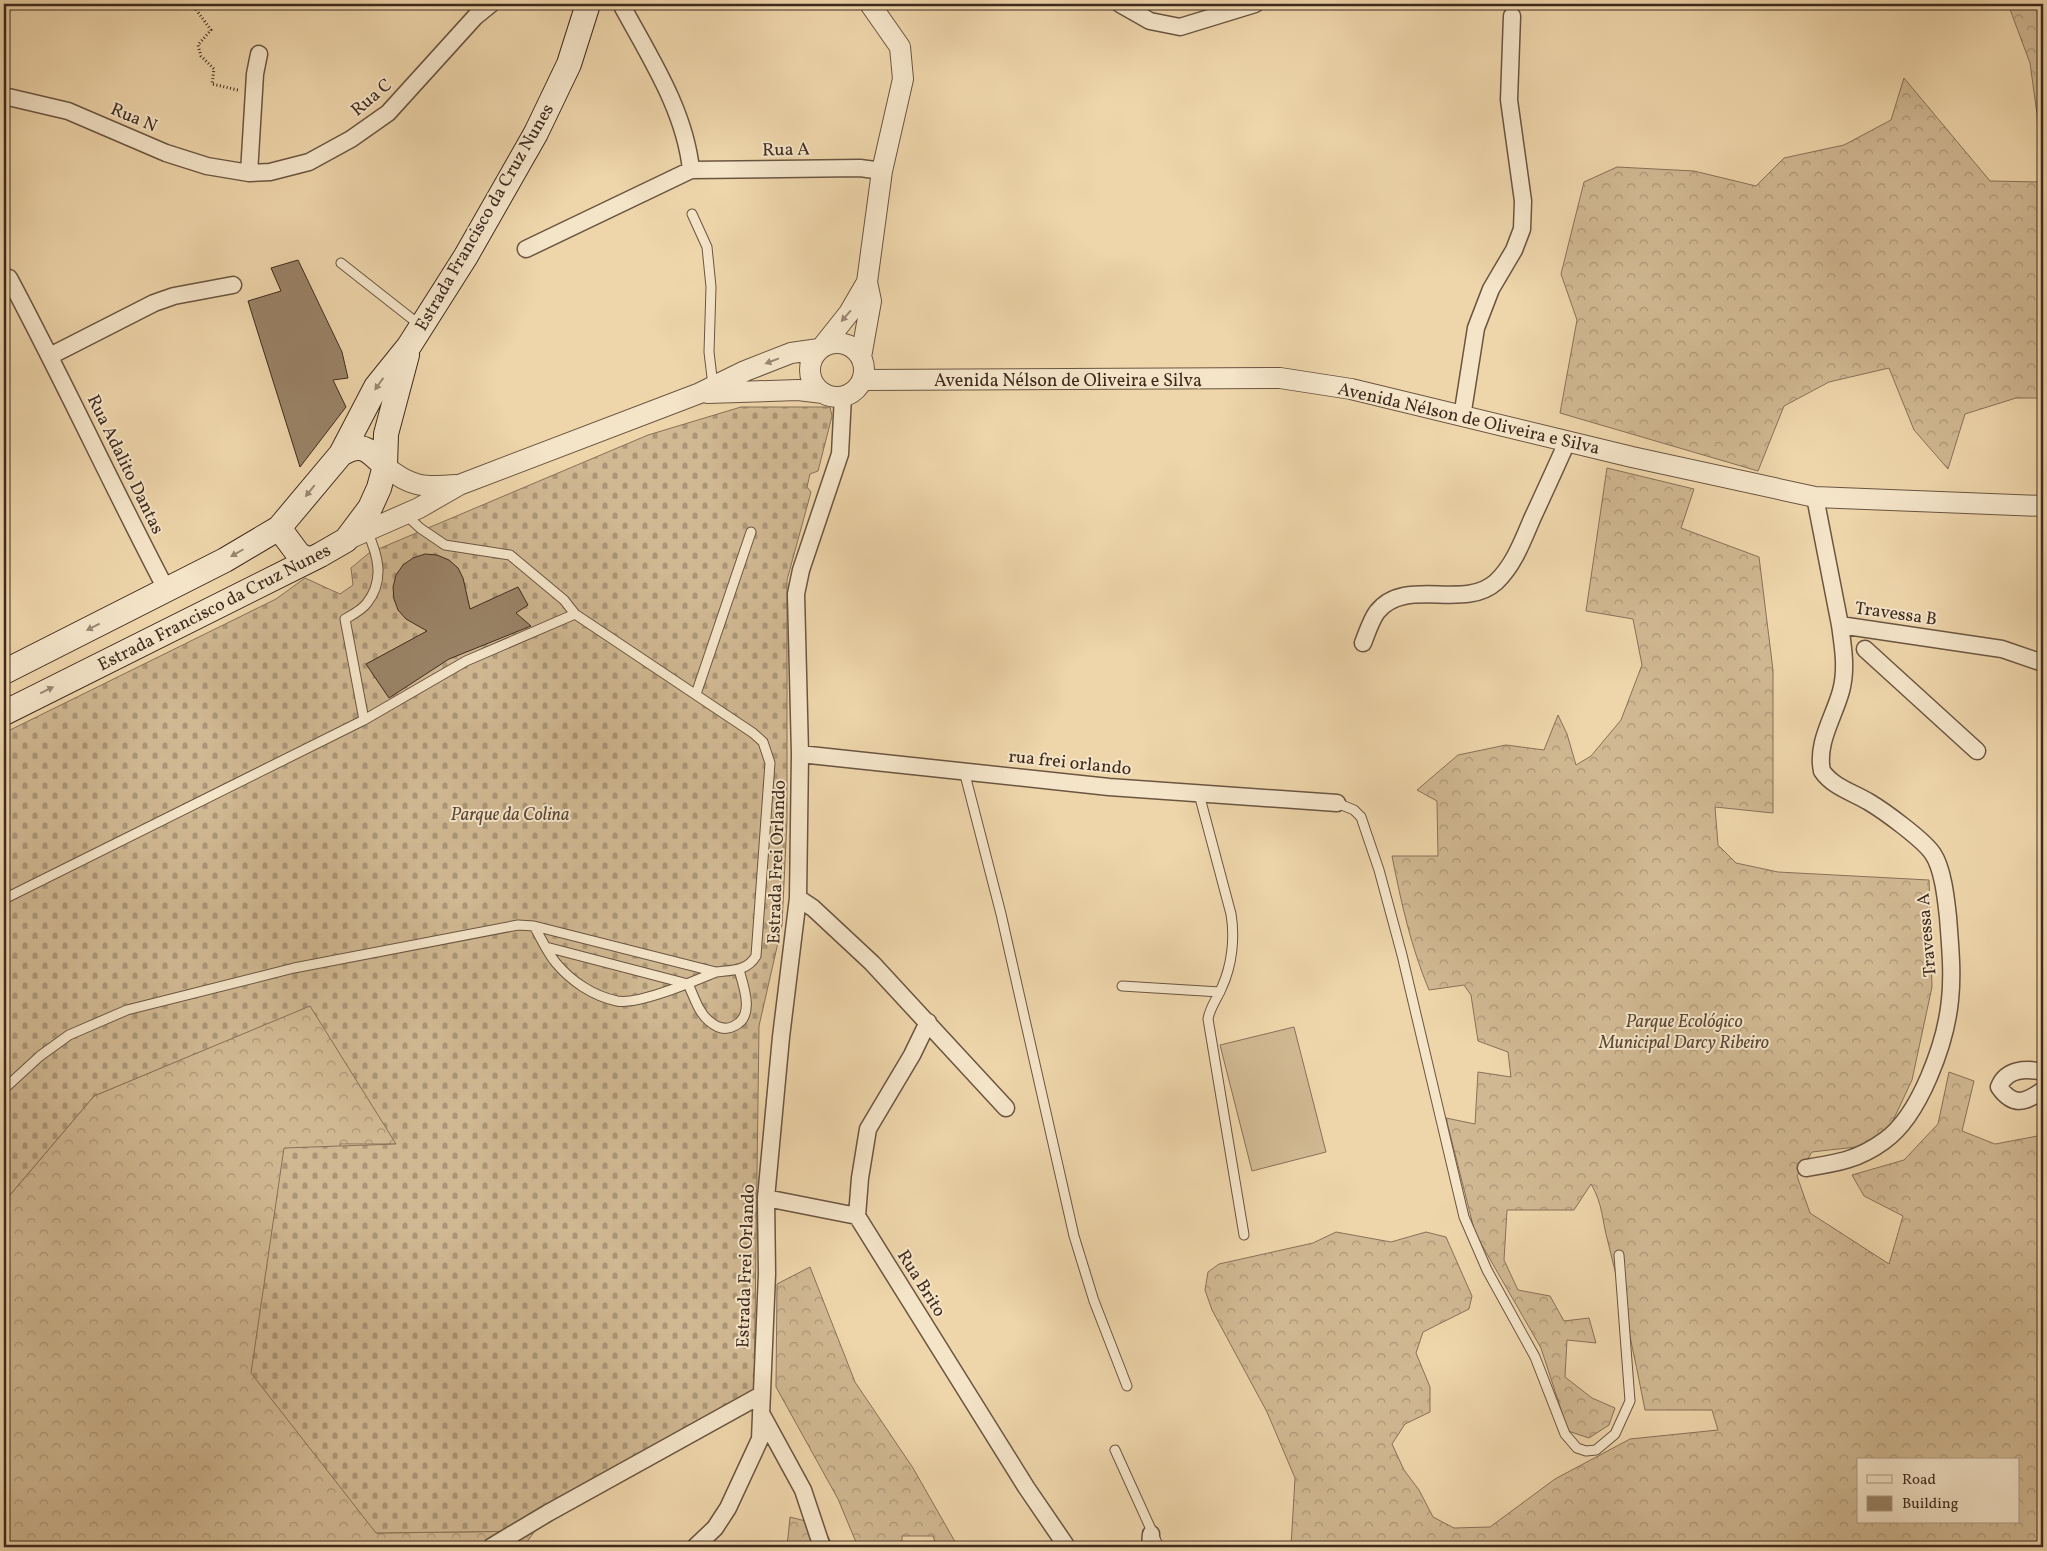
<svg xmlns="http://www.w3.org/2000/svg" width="2047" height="1551" font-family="Vollkorn,serif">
<defs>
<pattern id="forest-crowns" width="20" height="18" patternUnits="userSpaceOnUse" patternTransform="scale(1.25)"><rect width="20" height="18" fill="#d0b892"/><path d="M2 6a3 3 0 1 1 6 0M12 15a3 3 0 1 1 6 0" fill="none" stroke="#aa9677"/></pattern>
<pattern id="cemetery-stones" width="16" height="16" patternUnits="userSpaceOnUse" patternTransform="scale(1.25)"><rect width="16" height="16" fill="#d0b892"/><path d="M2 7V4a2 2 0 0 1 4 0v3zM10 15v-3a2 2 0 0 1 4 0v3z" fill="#aa9677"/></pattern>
</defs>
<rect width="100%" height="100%" fill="#eed5aa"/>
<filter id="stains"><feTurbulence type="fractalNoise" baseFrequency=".004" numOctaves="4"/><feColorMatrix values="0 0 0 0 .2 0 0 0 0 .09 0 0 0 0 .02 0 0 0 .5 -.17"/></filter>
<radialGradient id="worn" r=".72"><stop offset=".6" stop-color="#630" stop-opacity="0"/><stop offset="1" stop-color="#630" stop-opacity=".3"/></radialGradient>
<!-- grass -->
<path fill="#d0b892" stroke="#887158" d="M1294 1027 1326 1152 1252 1171 1220 1045Z"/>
<!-- forest -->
<path fill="url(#forest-crowns)" stroke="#887158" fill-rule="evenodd" d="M2008 4H2043V398H2016L1965 414 1948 469 1914 430 1889 368 1829 382 1784 406 1758 471 1560 413 1577 320 1561 274 1584 182 1617 167 1694 171 1756 186 1784 158 1844 145 1891 120 1904 78 1990 181 2040 182 2037 114 2030 63Z
M1607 468 1694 489 1681 528 1759 557 1773 670V813L1715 807 1718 845 1736 863 1778 872 1929 880 1932 987 1912 1080 1882 1144 1812 1152 1797 1176 1810 1213 1889 1264 1903 1216 1864 1196 1852 1175 1904 1160 1938 1124 1949 1072 1974 1081 1962 1131 1995 1144 2043 1135V1547H1291L1295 1478 1267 1412 1212 1310 1205 1290 1208 1272 1219 1264 1313 1243 1336 1232 1391 1242 1426 1232 1446 1237 1472 1296 1469 1309 1423 1332 1416 1353 1430 1387V1412L1405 1424 1392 1444 1404 1470 1419 1490 1433 1517 1454 1528 1490 1527 1555 1479 1630 1439 1718 1430 1712 1410H1645C1634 1353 1622 1298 1608 1242 1602 1221 1603 1204 1591 1184L1574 1210H1507L1504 1260 1518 1290 1550 1296 1564 1321 1589 1318 1596 1343 1567 1340 1565 1377 1592 1398 1615 1408 1609 1425 1589 1438 1568 1431 1541 1348 1475 1233 1446 1118 1475 1124 1478 1072 1511 1077 1508 1052 1478 1041 1471 995 1464 985 1429 990C1411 947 1401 902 1392 856H1438L1437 801 1417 790 1458 755 1506 745 1544 750 1558 715 1567 734 1576 765 1591 756 1621 720 1642 665 1633 619 1586 611ZM1858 1460H2018V1522H1858Z
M310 1005 397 1144H340L376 1533 535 1531 523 1547H4V1202L94 1096Z
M810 1267 855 1382 913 1468 958 1547H937L933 1536H902V1547H858L838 1499 776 1387 777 1284Z
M790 1517 821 1525 834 1547H787Z"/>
<!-- cemetery -->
<path fill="url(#cemetery-stones)" stroke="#887158" d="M741 407H830L832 416 818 471 810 474 807 487 811 492 787 580V821L782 925 759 1026 754 1398 535 1531 376 1533 251 1373 284 1148 396 1144 310 1006 94 1096 4 1202V733L276 599 305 578 340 594 353 585 351 568 369 553 648 435Z"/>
<!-- building -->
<path fill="#9a8367" stroke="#3f2a1e" d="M298 260 342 352 348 378 333 380 346 407 300 467 248 301 281 291 271 268Z
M425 554 437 555 449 560 458 568 463 578 470 609 518 587 528 605 516 613 531 626 449 659 389 698 366 664 427 631 406 619 398 610 394 599 393 587 396 575 403 565 413 558Z"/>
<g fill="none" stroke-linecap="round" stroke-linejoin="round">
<defs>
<path id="service" d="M692 214 707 247 711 287 709 352 713 386
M341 263 421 326
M696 694 751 532
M364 720 466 661 575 614
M964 771 1001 914 1074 1236 1094 1301 1127 1386
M1199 794 1231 914C1235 938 1232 965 1222 987 1217 999 1210 1007 1208 1019L1244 1235
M1337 803 1354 810 1361 817 1379 870 1402 955 1464 1217 1487 1270 1535 1357 1565 1434 1577 1448 1586 1451 1596 1450 1615 1434 1630 1401 1619 1255
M4 899 364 720 345 619C352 615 362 610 367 603 385 580 378 555 367 531
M534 926C541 938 547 952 556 963 571 981 593 996 617 1001 639 1005 694 981 716 972
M546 947 688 984C694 996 698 1012 709 1021 716 1027 725 1031 734 1026 755 1017 744 987 739 970
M1122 986 1220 992
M4 1089 40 1056 69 1035 127 1010 294 968 518 925 534 926 716 972C733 970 747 971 756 956L770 763 763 742 753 733 575 614 564 600 510 555 445 545 420 528 405 514
M1115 1450 1159 1547"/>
<path id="minor" d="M1120 4 1150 21 1180 27 1255 4
M4 96 68 111 166 153 207 166 249 173 270 172 309 162 351 139 388 113 475 17 491 4
M691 170 860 168 882 171
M249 173 255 74 259 54
M526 249 691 170C685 110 649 56 621 4
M9 278C64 381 112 486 166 589
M50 356 154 303 174 296 233 285
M1462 417 1476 328 1491 289 1514 250 1522 229 1523 201 1509 100 1512 16
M1815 497 1840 625 2002 649 2043 663
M1363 643C1367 633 1371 620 1377 612 1405 576 1464 611 1496 582 1514 565 1523 540 1532 519 1544 493 1556 467 1567 442
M1865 649 1977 751
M800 754 1109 787 1337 803
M798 898 813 908 872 963 1006 1108
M928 1022 912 1055 868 1129 860 1178 857 1216 1026 1487 1067 1547
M2043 1072C2026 1068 2006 1069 1999 1087 2013 1107 2025 1103 2043 1090
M1806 1168C1837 1163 1858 1160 1884 1141 1920 1116 1946 1042 1950 1000 1953 973 1950 944 1948 917 1946 899 1943 869 1933 854 1924 840 1884 811 1869 802 1852 792 1833 787 1822 771 1816 743 1834 717 1841 691 1847 669 1843 647 1840 625
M766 1198 857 1216
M761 1413 803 1490 822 1547
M491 1547 548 1513 761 1395
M695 1547 715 1528 728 1508 760 1439 767 1274 766 1198 781 1037 798 898 800 754 796 594 801 570 840 454 843 396
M1150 1547 1151 1534"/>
<path id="tertiary" d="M810 370a27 27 0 1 1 54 0a27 27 0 1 1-54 0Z
M822 347 849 313 867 282 882 171 903 79 900 47 870 4
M861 357 871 301 867 282
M862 380 1280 378 1351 389 1632 457 1815 497 2043 506
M707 393 798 390 823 393
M385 466C409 486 423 488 455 485
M346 540 419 508 459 485 700 393 745 371 791 353 819 349"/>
<path id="secondary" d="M341 454C362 442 368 449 385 466
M279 528 299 555 308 559
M4 672 225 560 279 528 341 454 376 387 409 346 466 256 536 133 569 64 588 4
M4 713 320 555 346 540 370 508 379 488 385 466 386 434 407 355"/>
</defs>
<!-- service casing -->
<use href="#service" stroke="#6b5541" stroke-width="11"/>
<!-- minor casing -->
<use href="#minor" stroke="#6b5541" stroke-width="19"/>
<!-- tertiary casing -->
<use href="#tertiary" stroke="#6b5541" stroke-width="22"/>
<!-- secondary casing -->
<use href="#secondary" stroke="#3f2a1e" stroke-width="26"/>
<!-- path -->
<path stroke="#3f2a1e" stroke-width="3" stroke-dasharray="1 2.5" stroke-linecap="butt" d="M192 4 211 30 198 45 201 56 214 69 212 84 238 90"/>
<!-- service -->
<use href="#service" stroke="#f4e4c8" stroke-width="9"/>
<!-- minor -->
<use href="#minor" stroke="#f4e4c8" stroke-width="16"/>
<!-- tertiary -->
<use href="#tertiary" stroke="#f4e4c8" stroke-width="20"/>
<!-- secondary -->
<use href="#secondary" stroke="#f4e4c8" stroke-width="24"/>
</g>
<!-- one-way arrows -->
<defs><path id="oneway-solid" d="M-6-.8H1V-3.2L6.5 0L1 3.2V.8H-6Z" transform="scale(1.25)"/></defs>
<g fill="#9a8773">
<use href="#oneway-solid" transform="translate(846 316) rotate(131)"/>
<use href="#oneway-solid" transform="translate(772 361) rotate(159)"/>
<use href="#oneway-solid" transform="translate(379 384) rotate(125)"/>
<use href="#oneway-solid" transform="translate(310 491) rotate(129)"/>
<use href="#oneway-solid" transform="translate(237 553) rotate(150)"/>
<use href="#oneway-solid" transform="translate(93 627) rotate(153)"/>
<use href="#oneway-solid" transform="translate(47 690) rotate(-26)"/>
</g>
<g text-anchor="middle" stroke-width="4" stroke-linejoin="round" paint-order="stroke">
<!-- street labels -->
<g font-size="18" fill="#3f2a1e" stroke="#f4e4c8">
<text transform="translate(371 97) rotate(-40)" y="6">Rua C</text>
<text transform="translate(134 117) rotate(23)" y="6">Rua N</text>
<text transform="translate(786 149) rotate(-1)" y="6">Rua A</text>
<text transform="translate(484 217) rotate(-60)" y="6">Estrada Francisco da Cruz Nunes</text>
<text x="1068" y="386">Avenida Nélson de Oliveira e Silva</text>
<text transform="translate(1469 418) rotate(13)" y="6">Avenida Nélson de Oliveira e Silva</text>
<text transform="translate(126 464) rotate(64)" y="6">Rua Adalito Dantas</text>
<text transform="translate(214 607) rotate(-27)" y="6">Estrada Francisco da Cruz Nunes</text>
<text transform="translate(1896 613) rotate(8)" y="6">Travessa B</text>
<text transform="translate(1070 762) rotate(6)" y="6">rua frei orlando</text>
<text transform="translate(776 862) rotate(-88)" y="6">Estrada Frei Orlando</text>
<text transform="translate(1926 935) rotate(-95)" y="6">Travessa A</text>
<text transform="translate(745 1266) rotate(-88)" y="6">Estrada Frei Orlando</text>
<text transform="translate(922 1283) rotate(58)" y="6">Rua Brito</text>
</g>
<!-- park labels -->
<g font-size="18" font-style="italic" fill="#5c4635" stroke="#f4e4c8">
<text x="510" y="820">Parque da Colina</text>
<text x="1684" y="1027">Parque Ecológico<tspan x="1684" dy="21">Municipal Darcy Ribeiro</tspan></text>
</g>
</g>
<!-- margin -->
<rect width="2047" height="1551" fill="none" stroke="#eed5aa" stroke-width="20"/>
<rect x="5" y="5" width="2037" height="1541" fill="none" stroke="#3f2a1e" stroke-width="2.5"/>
<rect x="10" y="10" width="2027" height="1531" fill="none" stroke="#3f2a1e"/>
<!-- legend -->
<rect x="1857" y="1458" width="162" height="65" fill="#f4e4c8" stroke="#ac9a84"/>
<rect x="1867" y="1475" width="25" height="8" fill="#f4e4c8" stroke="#ac9a84"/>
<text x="1902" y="1484" font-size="15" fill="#3f2a1e">Road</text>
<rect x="1867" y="1496" width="25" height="15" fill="#9a8367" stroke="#ac9a84"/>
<text x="1902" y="1508" font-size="15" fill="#3f2a1e">Building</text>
<rect width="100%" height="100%" filter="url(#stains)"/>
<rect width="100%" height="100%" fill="url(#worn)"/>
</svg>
